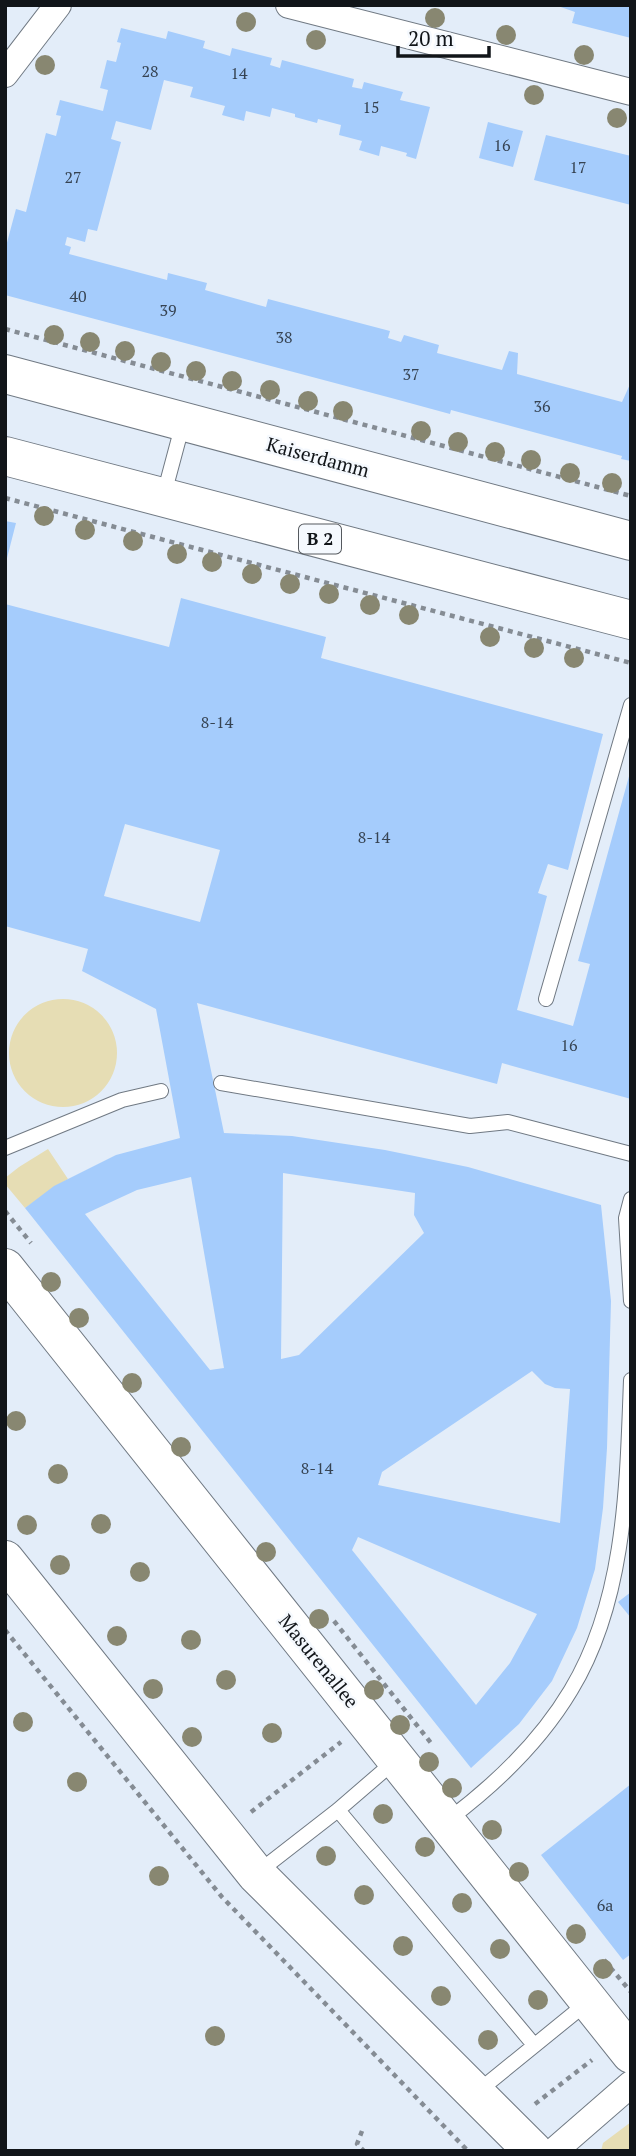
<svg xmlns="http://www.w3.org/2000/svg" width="636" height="2156" font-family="'PT Serif',serif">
<rect width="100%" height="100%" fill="#e3edf9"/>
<!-- green -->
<path fill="#e6ddb4" d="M9 1053a54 54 0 1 1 108 0a54 54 0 1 1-108 0Z
M48 1149 68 1179 25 1208 5 1184V1178L19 1167Z
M631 2122V2151H601L603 2143Z"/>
<!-- building -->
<path fill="#a5ccfc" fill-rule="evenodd" d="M555 5H631V38L572 23 575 12Z
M121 28 166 39 168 31 205 41 203 48 230 56 232 48 272 58 270 65 280 68 282 60 354 79 352 87 362 89 364 82 403 92 400 100 430 107 416 159 406 156 407 153 381 146 379 156 359 150 362 141 339 135 341 125 318 119 317 123 295 117V114L272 108 270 117 246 111 244 121 222 115 225 106 190 97 193 87 164 80 151 130 116 121 111 139 121 142 97 231 88 229 85 242 67 237 65 245 71 247 69 254 167 280 168 273 207 283 205 290 266 307 268 299 390 331 388 338 401 342 404 335 439 345 437 353 502 370 509 351 518 353 517 374 622 402 631 382V461L621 459 622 456 451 410 450 414 395 399 5 295V250L16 209 26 212 46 133 56 136 61 116 56 115 60 100 103 111 108 90 100 88 107 60 116 62 121 43 117 42Z
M488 122 523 131 513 167 479 158Z
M546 135 631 156V205L534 180Z
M5 521 16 523 6 562H5Z
M181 598 326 637 321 658 603 734 568 870 548 864 538 893 547 896 517 1010 573 1026 590 964 578 961 631 769V1099L502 1063 497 1084 197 1003 224 1133 292 1136 385 1150 468 1167 601 1205 611 1301 607 1448 603 1508 595 1569 577 1628 552 1681 519 1724 471 1768 25 1208 54 1186 116 1155 180 1138 156 1009 82 971 88 949 5 926V604L169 647ZM125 824 220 850 200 922 104 896ZM283 1173 415 1193 414 1215 424 1233 299 1355 281 1359ZM191 1177 224 1368 210 1370 85 1214 137 1190ZM532 1371 545 1384 555 1388 570 1389 560 1523 378 1485 382 1472ZM358 1537 537 1614 510 1663 476 1705 352 1550Z
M631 1592V1618L618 1602Z
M631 1784V1954L623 1960 541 1855Z"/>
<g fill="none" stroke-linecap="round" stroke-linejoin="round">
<defs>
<path id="service" d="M164 494 183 423
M546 999 631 705
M221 1083 470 1126 508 1122 631 1154
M5 1148 122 1100 161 1091
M631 1199 626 1218 631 1301
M338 1810 534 2045
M448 1820C496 1784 540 1742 571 1690 626 1599 627 1484 631 1380
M257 1873 338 1810 396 1760
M476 2093 588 2002"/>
<path id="minor" d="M289 5 631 92
M5 74 58 5
M554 2151 631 2084"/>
<path id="secondary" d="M5 1268 631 2054
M5 1560 256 1874 533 2151"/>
<path id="primary" d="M5 374 631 541
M5 456 631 620"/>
</defs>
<!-- service casing -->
<use href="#service" stroke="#707983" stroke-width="16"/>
<!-- minor casing -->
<use href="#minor" stroke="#707983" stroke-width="28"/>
<!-- secondary casing -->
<use href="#secondary" stroke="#707983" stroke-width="40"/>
<!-- primary casing -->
<use href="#primary" stroke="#707983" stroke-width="40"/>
<!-- path -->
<path stroke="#858c94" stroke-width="4.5" stroke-dasharray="5 5" stroke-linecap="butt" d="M5 329 631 496
M5 498 631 663
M5 1211 31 1243
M334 1621 431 1743
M5 1630 222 1897 468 2151
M251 1812 341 1742
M604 1960 631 1992
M535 2104 592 2060
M362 2131 357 2144 364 2151"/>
<!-- service -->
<use href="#service" stroke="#fff" stroke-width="14"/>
<!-- minor -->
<use href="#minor" stroke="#fff" stroke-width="26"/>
<!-- secondary -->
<use href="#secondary" stroke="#fff" stroke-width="38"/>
<!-- primary -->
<use href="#primary" stroke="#fff" stroke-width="38"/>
</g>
<!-- trees -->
<g fill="#888771">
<circle cx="435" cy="18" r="10"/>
<circle cx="246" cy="22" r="10"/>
<circle cx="506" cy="35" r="10"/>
<circle cx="316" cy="40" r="10"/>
<circle cx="584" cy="55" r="10"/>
<circle cx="45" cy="65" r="10"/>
<circle cx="534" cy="95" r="10"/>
<circle cx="617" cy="118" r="10"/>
<circle cx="54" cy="335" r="10"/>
<circle cx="90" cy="342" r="10"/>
<circle cx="125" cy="351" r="10"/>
<circle cx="161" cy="362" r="10"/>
<circle cx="196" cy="371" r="10"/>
<circle cx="232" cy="381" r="10"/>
<circle cx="270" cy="390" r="10"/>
<circle cx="308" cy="401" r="10"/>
<circle cx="343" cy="411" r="10"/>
<circle cx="421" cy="431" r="10"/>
<circle cx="458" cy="442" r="10"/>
<circle cx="495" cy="452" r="10"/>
<circle cx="531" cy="460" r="10"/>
<circle cx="570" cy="473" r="10"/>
<circle cx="612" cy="483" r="10"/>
<circle cx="44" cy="516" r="10"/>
<circle cx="85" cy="530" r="10"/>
<circle cx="133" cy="541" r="10"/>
<circle cx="177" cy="554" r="10"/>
<circle cx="212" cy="562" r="10"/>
<circle cx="252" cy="574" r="10"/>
<circle cx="290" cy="584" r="10"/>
<circle cx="329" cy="594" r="10"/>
<circle cx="370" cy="605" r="10"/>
<circle cx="409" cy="615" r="10"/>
<circle cx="490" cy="637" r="10"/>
<circle cx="534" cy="648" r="10"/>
<circle cx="574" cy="658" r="10"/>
<circle cx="51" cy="1282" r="10"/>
<circle cx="79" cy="1318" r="10"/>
<circle cx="132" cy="1383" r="10"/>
<circle cx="16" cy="1421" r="10"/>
<circle cx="181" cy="1447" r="10"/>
<circle cx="58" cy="1474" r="10"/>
<circle cx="101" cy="1524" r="10"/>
<circle cx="27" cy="1525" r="10"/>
<circle cx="266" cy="1552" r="10"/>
<circle cx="60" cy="1565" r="10"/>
<circle cx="140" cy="1572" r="10"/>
<circle cx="319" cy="1619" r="10"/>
<circle cx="117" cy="1636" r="10"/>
<circle cx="191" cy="1640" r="10"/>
<circle cx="226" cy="1680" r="10"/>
<circle cx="153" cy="1689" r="10"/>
<circle cx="374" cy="1690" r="10"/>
<circle cx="23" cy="1722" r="10"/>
<circle cx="400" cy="1725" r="10"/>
<circle cx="272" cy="1733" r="10"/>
<circle cx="192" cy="1737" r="10"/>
<circle cx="429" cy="1762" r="10"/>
<circle cx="77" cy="1782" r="10"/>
<circle cx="452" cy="1788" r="10"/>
<circle cx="383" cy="1814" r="10"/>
<circle cx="492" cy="1830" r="10"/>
<circle cx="425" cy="1847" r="10"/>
<circle cx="326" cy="1856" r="10"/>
<circle cx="519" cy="1872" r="10"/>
<circle cx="159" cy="1876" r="10"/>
<circle cx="364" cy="1895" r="10"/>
<circle cx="462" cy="1903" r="10"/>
<circle cx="576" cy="1934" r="10"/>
<circle cx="403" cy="1946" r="10"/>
<circle cx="500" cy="1949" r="10"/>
<circle cx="603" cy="1969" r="10"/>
<circle cx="441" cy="1996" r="10"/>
<circle cx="538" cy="2000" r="10"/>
<circle cx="215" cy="2036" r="10"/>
<circle cx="488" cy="2040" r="10"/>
</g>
<g text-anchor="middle" stroke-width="5" stroke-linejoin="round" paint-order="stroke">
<!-- number labels -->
<g font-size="16" fill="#364352">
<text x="150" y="77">28</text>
<text x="239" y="79">14</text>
<text x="371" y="113">15</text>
<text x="502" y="151">16</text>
<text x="578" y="173">17</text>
<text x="73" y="183">27</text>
<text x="78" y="302">40</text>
<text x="168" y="316">39</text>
<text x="284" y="343">38</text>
<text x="411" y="380">37</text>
<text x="542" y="412">36</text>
<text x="217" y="728">8-14</text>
<text x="374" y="843">8-14</text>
<text x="569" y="1051">16</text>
<text x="317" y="1474">8-14</text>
<text x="605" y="1911">6a</text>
</g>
<!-- shield labels -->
<rect fill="#f5f9fe" stroke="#55595e" stroke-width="2" x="299" y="524.5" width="42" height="29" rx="5"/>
<g font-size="18" font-weight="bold" fill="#111519">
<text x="320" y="545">B 2</text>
</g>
<!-- street labels -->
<g font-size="19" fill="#111519" stroke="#f5f9fe">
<text transform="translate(318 457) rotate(15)" y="7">Kaiserdamm</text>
<text transform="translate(319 1661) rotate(51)" y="7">Masurenallee</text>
</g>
</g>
<!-- border -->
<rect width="636" height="2156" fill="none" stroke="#111519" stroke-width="14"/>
<!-- scale -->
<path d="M398 46v10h91v-10" fill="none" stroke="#111519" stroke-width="3.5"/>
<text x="408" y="46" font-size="21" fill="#111519" stroke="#f5f9fe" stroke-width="5" paint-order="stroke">20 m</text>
</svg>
